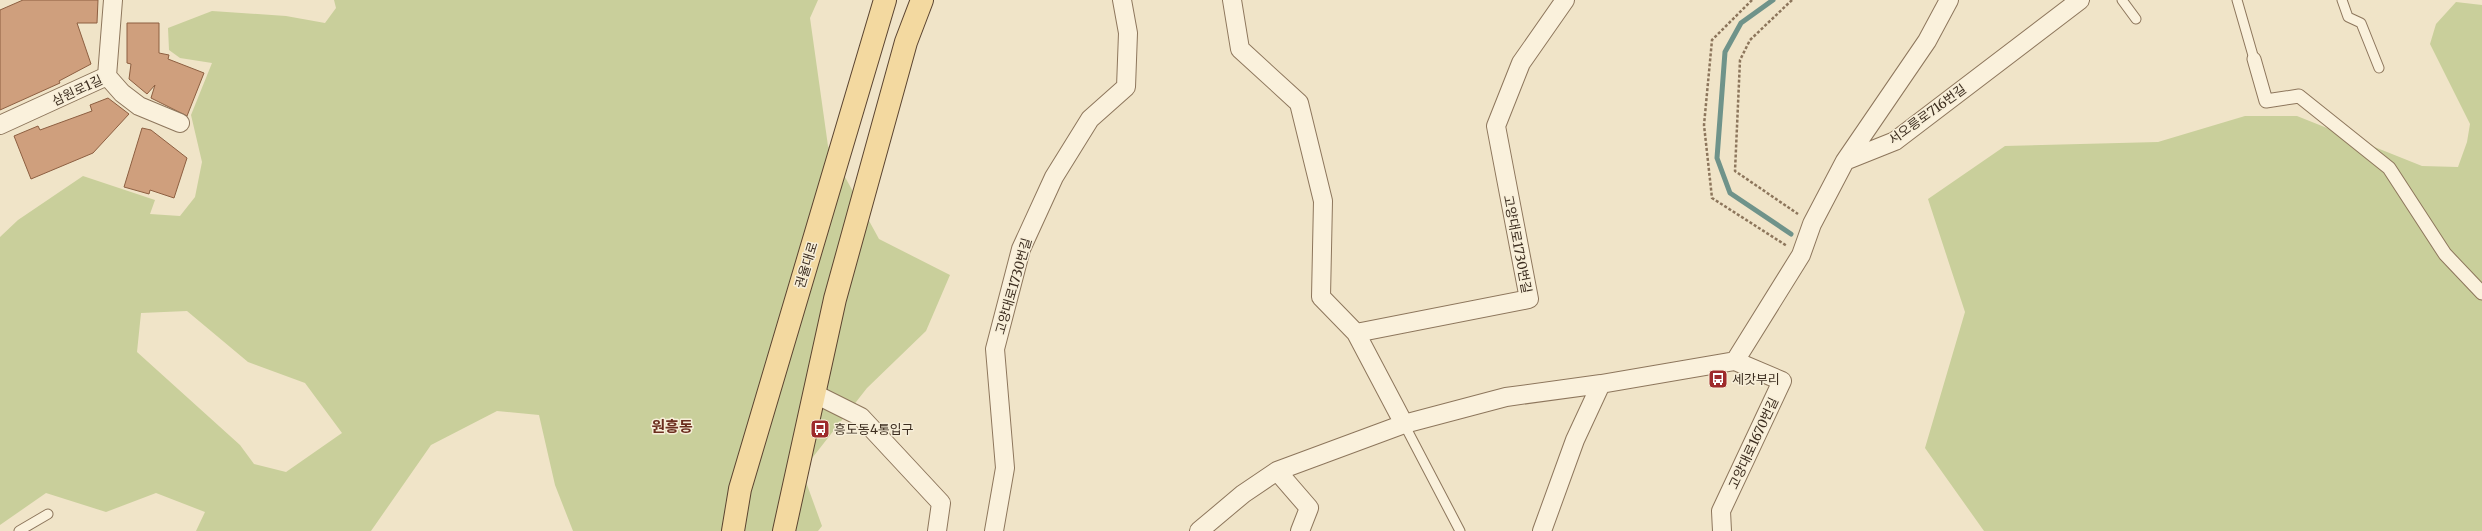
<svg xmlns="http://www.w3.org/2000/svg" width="2482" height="531" font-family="Merriweather,'Noto Sans KR',serif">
<rect width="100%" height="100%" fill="#f0e4c8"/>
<!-- green -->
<path fill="#c9cf9b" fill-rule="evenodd" d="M334 0H818L810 18 828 146 879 239 950 275 926 331 867 388 802 471 822 526 818 531H573L555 485 539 415 497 411 431 445 371 531H196L205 512 156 493 106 512 46 493 0 525V237L18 220 83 176 155 200 150 214 180 216 195 197 202 162 191 115 212 63 180 58 169 50 168 28 212 11 286 16 325 23 336 8ZM187 311 248 362 305 383 342 433 286 472 254 464 240 445 137 352 141 313Z
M2456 2 2482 5V531H1984L1925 448 1965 312 1928 199 2005 146 2158 142 2245 116H2297L2422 166 2458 167 2467 142 2470 124 2430 44 2436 24Z"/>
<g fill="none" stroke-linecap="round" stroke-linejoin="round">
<!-- stream -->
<path stroke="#6f938a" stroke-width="5" d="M1773 0 1741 23 1725 52 1717 158 1730 193 1791 234"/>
</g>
<!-- building -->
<path fill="#cf9f7d" stroke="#8d5f41" d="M23 0H98L97 23H77L91 64 59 81 60 83 0 110V10Z
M127 23H159V53L169 55 168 59 204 73 187 116 151 98 155 85 147 94 129 79 131 64 127 63Z
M108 98 129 114 93 153 31 179 14 136 38 126 40 130 92 111 90 105Z
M142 128 151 130 187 158 174 198 150 190 149 194 124 187Z"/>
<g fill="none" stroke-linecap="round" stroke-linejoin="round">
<defs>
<path id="service" d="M2122 0 2136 19
M2237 0 2254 59
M2342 0 2348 17 2361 23 2379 68
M1404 424 1460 531
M19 531 48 514"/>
<path id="pedestrian" d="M2254 59 2266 101 2299 96 2389 168 2445 254 2482 293"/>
<path id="minor" d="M1232 0 1240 49 1299 103 1323 201 1321 297 1356 333
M107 76 122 93 139 106 180 123
M0 125 107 76 113 0
M1845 161 1895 141 2080 0
M813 393 861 417 941 503 937 531
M1404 424 1356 333 1529 299 1496 126 1521 63 1565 0
M1277 471 1309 508 1300 531
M994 531 1005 468 995 349 1021 249 1054 177 1090 119 1126 87 1128 33 1122 0
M1199 531 1243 494 1277 471 1404 424 1506 397 1601 384 1735 361 1801 255 1812 224 1845 161 1927 41 1949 0
M1542 531 1575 440 1601 384
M1722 531 1721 511 1782 381 1735 361"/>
<path id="primary" d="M733 531 740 489 885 0
M784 531 835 299 906 42 922 0"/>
</defs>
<!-- service casing -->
<use href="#service" stroke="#8d765c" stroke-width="11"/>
<!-- pedestrian casing -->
<use href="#pedestrian" stroke="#8d765c" stroke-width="15"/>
<!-- minor casing -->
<use href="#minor" stroke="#8d765c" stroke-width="20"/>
<!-- primary casing -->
<use href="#primary" stroke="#5b4430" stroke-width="24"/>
<!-- path -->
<path stroke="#8d765c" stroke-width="2.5" stroke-dasharray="3 2" stroke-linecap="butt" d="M1752 0 1712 40 1704 125 1712 198 1787 246
M1792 0 1750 40 1740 60 1735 171 1798 214"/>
<!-- service -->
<use href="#service" stroke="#faf1dc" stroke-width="9"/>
<!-- pedestrian -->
<use href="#pedestrian" stroke="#faf1dc" stroke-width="13"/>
<!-- minor -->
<use href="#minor" stroke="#faf1dc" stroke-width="18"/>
<!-- primary -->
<use href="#primary" stroke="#f3d9a0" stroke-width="22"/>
</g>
<!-- icons -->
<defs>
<symbol id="bus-square" viewBox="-11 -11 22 22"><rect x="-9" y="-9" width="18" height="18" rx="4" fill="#9e2a2b" stroke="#f7eed8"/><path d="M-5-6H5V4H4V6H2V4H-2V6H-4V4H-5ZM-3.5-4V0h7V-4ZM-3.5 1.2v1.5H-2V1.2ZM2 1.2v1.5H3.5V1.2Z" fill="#fff"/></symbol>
</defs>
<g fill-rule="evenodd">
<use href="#bus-square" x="1707" y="368" width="22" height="22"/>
<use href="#bus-square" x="809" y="418" width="22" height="22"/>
</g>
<g text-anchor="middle" stroke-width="3" stroke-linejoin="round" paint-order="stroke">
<!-- street labels -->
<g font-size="13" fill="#3d2e20" stroke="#f7eed8">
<text transform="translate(77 90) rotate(-25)" y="5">삼원로1길</text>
<text transform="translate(1927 114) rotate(-36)" y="5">서오릉로716번길</text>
<text transform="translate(1518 244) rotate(79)" y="5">고양대로1730번길</text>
<text transform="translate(806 265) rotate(-73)" y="5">권율대로</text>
<text transform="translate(1013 286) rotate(-74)" y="5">고양대로1730번길</text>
<text transform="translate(1753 443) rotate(-65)" y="5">고양대로1670번길</text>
</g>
<!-- poi labels -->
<g font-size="13" fill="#3d2e20" stroke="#f7eed8" text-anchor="start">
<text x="1732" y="384">세갓부리</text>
<text x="834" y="434">흥도동4통입구</text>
</g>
<!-- quarter labels -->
<g font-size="15" font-weight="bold" fill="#6b2e1e" stroke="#f7eed8">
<text x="672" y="432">원흥동</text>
</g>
</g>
</svg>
